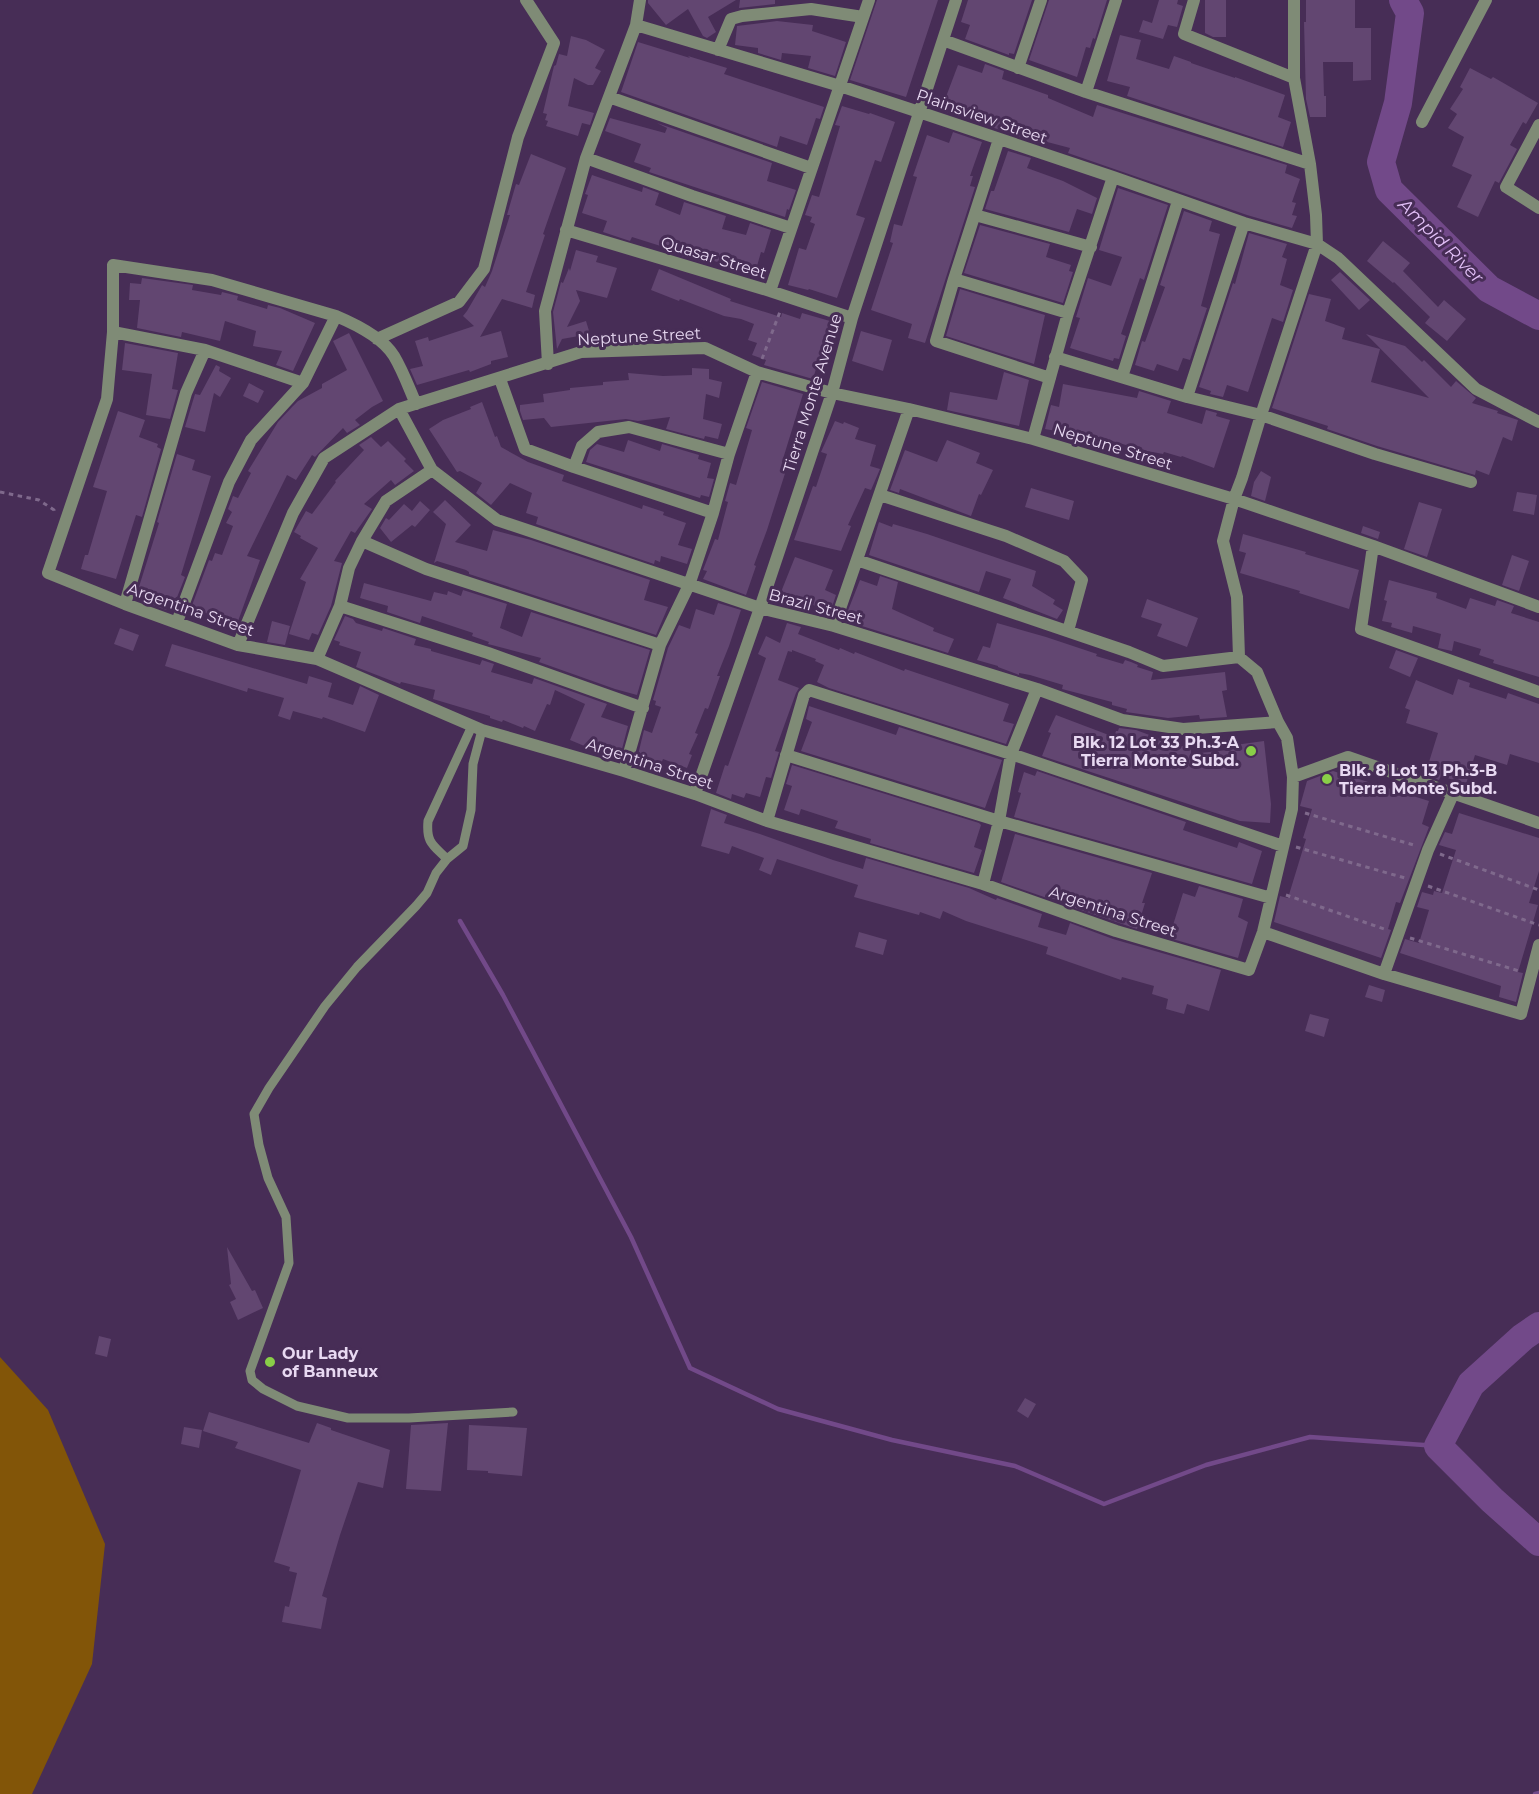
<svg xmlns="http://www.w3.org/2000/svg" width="1539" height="1794" font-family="Montserrat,sans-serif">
<rect width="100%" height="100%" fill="#472d56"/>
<!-- green -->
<path fill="#825508" d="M0 1357 48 1410 105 1544 92 1664 32 1794H0Z"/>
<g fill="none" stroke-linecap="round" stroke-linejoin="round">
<!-- stream -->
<path stroke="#724989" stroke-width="4.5" d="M460 921 503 995 631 1237 690 1368 778 1409 892 1440 1015 1466 1104 1504 1206 1465 1310 1437 1438 1446
M1535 1794 1539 1793"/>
<!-- river -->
<path stroke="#724989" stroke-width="28" d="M1403 0 1410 13 1398 103 1381 162 1389 190 1489 289 1539 316
M1539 1326 1523 1337 1471 1384 1438 1446 1492 1500 1539 1542"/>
</g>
<!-- building -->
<path fill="#624671" d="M648 0H736L708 17 716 32 707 38 703 36 688 9 666 25 648 3Z
M740 0H775V4L739 8Z
M877 0H938L906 97 850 80Z
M968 0H1032L1014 54 1009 53V55L965 39 970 25 961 22Z
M1049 0H1107L1095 39 1093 38 1090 48 1086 47 1077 77 1029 60Z
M1159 0H1178L1177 4 1183 6 1177 27 1168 25 1163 39 1139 32 1143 20 1152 23Z
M1205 0H1226V37H1213L1205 33Z
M1306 0H1355V28H1371V80L1353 81V62H1323L1324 96H1326V117H1310L1306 99 1304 22H1306Z
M777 21 813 25 812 31 846 42 835 76 808 68 811 56 782 53 781 60 758 53V48L735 45 737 26Z
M1120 35 1141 40 1136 59 1169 69 1174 56 1191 62V63L1235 78V77L1285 95 1278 117 1291 122 1283 147 1127 96 1130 87 1107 81Z
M571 36 586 40 605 50 595 68 601 71 593 85H588L574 78 568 106 594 113 590 125 582 123 578 136 546 126 548 121 545 120 547 114 543 113 554 66 556 65 559 54 567 56Z
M638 42 690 58 688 56 727 68 724 74 824 107 820 119 816 118 807 145 780 136 777 147 621 92Z
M985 64 1004 71 1002 79 1048 95V98L1093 117 1097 105 1287 165 1285 173 1300 179 1292 202 1296 203 1292 215 1297 216 1292 228 1247 215 1068 153 1070 148 1036 139V142L941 110 958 65 982 73Z
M1470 68 1491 79 1493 77 1538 103 1526 124 1523 122 1510 145 1517 149 1499 183 1495 181 1478 217 1457 207 1472 175 1452 166 1464 137 1448 128 1457 114 1450 109 1463 89 1460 87Z
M842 106 869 114 870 113 895 122 881 162 875 160 862 198 856 215 865 218 837 298 809 289 808 290 788 285 799 248 806 250 815 224 810 222 812 217 805 215 812 195 819 197 840 126 835 125Z
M610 118 665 133 667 128 657 123 772 163 767 181 796 190 789 210 787 209 785 217 649 172 651 168 634 162 641 144 605 131Z
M953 132 982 142 970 176H973L970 186 975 187 925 343 908 338 912 324 871 310 893 243 890 242 894 224 902 226 917 177 913 176 927 135 949 143Z
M1008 151 1031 158 1027 168 1063 181 1097 198 1092 214 1077 209 1069 232 985 209 991 191H994Z
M531 154 566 168 543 234 545 235 526 292 535 295 532 308 502 299 480 337 501 331 508 357 491 361V364L470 372 469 370 417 385 410 369 423 366 415 341 428 337 429 341 474 326 463 316 467 311 481 287 482 285 485 287 492 271 510 215H507L516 184 519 185Z
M592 175 642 192 643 187 659 193 655 205 680 215 684 202 726 216 722 229 746 235 750 223 771 230 764 253 761 252 755 273 714 261 712 265 665 251 667 248 632 237 630 241 603 232 607 221 582 213 588 195 585 194Z
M1118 188 1168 205 1144 280 1140 278 1121 334 1126 336 1119 359 1114 358 1113 361 1070 348 1080 318 1076 317 1088 278 1111 286 1122 257 1099 250Z
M1184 211 1212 221 1209 231 1220 234 1201 306 1207 308 1190 360 1183 358 1178 371 1157 364 1154 371 1135 365 1142 341 1145 342 1165 287 1160 285Z
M980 225 1050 244 1046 257 1071 265 1069 271 1073 272 1063 303 964 273Z
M1249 233 1287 244 1282 257 1287 259 1280 285 1293 290 1283 322 1272 318 1248 392 1227 385 1223 397 1210 394 1211 391 1199 387 1233 283 1235 284Z
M1383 241 1410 263 1403 271 1438 307 1444 300 1466 319 1447 341 1425 323 1430 317 1394 282 1393 283 1367 261Z
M576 250 598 256 596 262 617 268 607 298 576 290 580 301 567 327 586 321 590 334 562 339 557 349 553 312 561 282 563 283 569 268 570 271Z
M659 269 731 299 730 301 781 317 782 313 800 319 802 313 830 321 813 379 764 365 766 360 752 355 757 343 748 340 754 324 741 319 724 316 680 299 679 301 651 290Z
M1340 272 1370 300 1359 310 1331 280Z
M142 278 193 285 192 290 221 295 222 292 238 296 237 300 267 309 268 305 280 308 315 323 293 371 276 365 282 351 253 346 256 331 225 321 220 341 182 332 181 337 137 328 140 300H129L130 283 141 284Z
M960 289 1045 315 1034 364 946 336Z
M1309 294 1331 299 1325 321 1345 328 1342 339 1380 349 1371 382 1429 398 1366 334 1405 346 1422 362 1424 360 1451 387 1456 381 1476 398 1472 403 1498 411 1497 413 1518 420 1512 441 1503 437 1489 475 1476 470 1475 475 1377 446 1327 429 1328 426 1272 408Z
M861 331 892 340 883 371 852 361Z
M349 333 383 401 372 407 355 420 360 425 347 433 343 428 315 457 312 455 296 480 287 475 247 556 260 560 237 624 191 608 209 560 212 561 215 553 222 555 233 526 226 523 232 512 228 509 233 496 238 498 251 473 248 471 278 422 293 406 298 401 322 388V384L347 370 333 341Z
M125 343 178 353 172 389 178 390 170 419 146 415 152 374 122 370Z
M216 365 220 367 219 371 231 378 220 397 214 393 205 432 185 427 195 394 200 395Z
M692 368 709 369V379L722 382 719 398 706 394 703 419 722 424 718 439 705 436 704 439 666 429 670 417 638 421 626 419 551 427 544 418 523 420 520 411V405L544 402 543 394 570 390V388L603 385V382L629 380 628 373 663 376 692 375Z
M1004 372 1029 380 1019 426 947 410 950 392 997 400Z
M762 382 803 394 782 462 788 464 767 530 754 565 756 566 746 595 703 579 707 571 703 570 715 539 718 540 728 502 725 501 730 483 736 485 752 430 746 428Z
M249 383 264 391 258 403 243 396Z
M1063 384 1137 398 1139 391 1171 401 1167 413 1202 424 1206 410 1217 413 1216 416 1230 420 1214 468 1182 456 1181 457 1164 452 1163 454 1147 451 1084 433 1083 436 1045 429 1051 405 1059 407Z
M482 402 495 437 497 436 501 447 528 462 564 475 562 481 642 509 643 505 664 512 663 515 686 523 678 545 692 549 687 564 661 556 660 562 655 560 654 564 536 524 538 517 526 513 532 493 510 483 491 505 476 493 482 483 460 471 457 472 429 429 443 420 471 409 470 407Z
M118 411 145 420 139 437 158 444 157 447 161 449 142 517 136 515 116 579 81 569 85 555H88L107 491 93 487Z
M835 421 843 424 844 422 859 428 855 439 876 445 870 466 880 469 871 490 865 488 848 525 851 526 841 551 794 540 813 486 816 487 827 454 821 452Z
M371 437 381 447 388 441 406 459 404 461 414 471 395 485 391 480 364 504 372 509 355 533 351 531 334 561 342 563 331 606 318 635 312 633 309 640 289 634 306 582 300 579 318 548 300 538 301 536 294 532 306 511 312 514 336 482 335 481 364 450 359 445Z
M628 440 660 451 662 444 699 455 698 459 711 463 707 478 714 479 709 497 701 495 700 498 586 462 590 450 597 444 624 452Z
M947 440 980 453 976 463 993 470 981 495 979 494 971 516 900 489 899 493 890 490 905 450 937 462Z
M177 454 195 460 192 470 211 476 181 575 185 577 174 605 169 603 166 610 153 605 155 596 138 590 159 523 157 522Z
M1261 471 1271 477 1265 501 1251 496 1254 482Z
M1031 488 1074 501 1069 520 1025 507Z
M1517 492 1537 495 1534 515 1513 511Z
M445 500 471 525 455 542 487 551 493 530 531 540 650 580 644 600 668 607 656 635 469 574V572L466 570 437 561 434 563 446 524 433 512Z
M420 501 430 510 415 527 412 525 391 542 380 528 386 518 389 520 404 504 412 511Z
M1419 502 1442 509 1427 557 1404 549Z
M879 522 892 527 893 524 927 534 1036 571 1032 586 1055 600 1053 604 1063 610 1057 619 1003 598 1011 579 986 571 979 592 869 555Z
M1363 526 1380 532 1378 539 1361 533Z
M1243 534 1306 552 1305 554 1359 570 1349 609 1299 593 1300 591 1240 573 1246 553 1239 551Z
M1512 555 1529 561 1519 591 1502 585Z
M795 557 833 570 825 590 836 595 832 607 820 603 819 607 810 604 807 611 777 602Z
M880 576 898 582 892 609 934 628 933 631 954 639 948 653 846 621 849 614 847 613 860 580 877 586Z
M1389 580 1437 593 1436 598 1466 609 1470 598 1495 606 1497 600 1514 606 1511 613 1539 622V677L1493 663 1494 660 1479 655 1481 649 1454 641 1452 651 1438 648 1441 634 1413 626 1412 633 1391 627 1392 623 1382 621 1387 601 1384 600Z
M364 583 431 601 434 592 447 595 448 591 461 596 463 590 507 604 500 628 522 637 531 612 650 650 637 695 615 689 539 662 541 658 488 644 489 642 472 636 473 633 422 616 420 623 387 612 388 606 360 598Z
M1147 599 1198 618 1187 647 1157 636 1162 624 1141 617Z
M718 603 741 610 729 646 717 676H720L708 709 705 708 695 733 698 734 689 754 692 755 687 768 663 759 660 767 637 759 644 730 652 733 661 707 655 705 656 701 653 700 668 648 679 625 690 629 696 609 714 615Z
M345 616 353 619 356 623 382 631 383 628 416 639 414 645 431 649V651L480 665 482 660 494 664 491 672 532 684 534 678 607 704 601 717 628 726 622 749 597 743 594 750 570 740 585 704 555 690 550 705 547 704 535 731 524 726 523 728 503 720 502 722 490 718V716L433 699 435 690 401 682 400 684 356 667 361 652 339 645 340 642 334 640Z
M272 621 290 626 285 645 267 642Z
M787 623 801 627 798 634 839 650 840 648 854 654 855 652 904 671 905 669 1009 704 1003 721 1014 724 1006 744 829 688 817 682 824 665 815 661 816 659 792 650V652L788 651 778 680 799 688 796 693 775 751 779 752 771 778 766 777 760 797 746 793 744 798 732 794 731 799 716 793 725 765 728 766 766 658 758 654 766 636 780 643Z
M997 623 1046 637 1097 654 1096 656 1123 664 1125 660 1131 662 1138 665 1137 667 1153 672 1151 680 1225 672 1227 690 1222 691 1227 717 1200 719 1199 715 1168 718 1126 712 1127 709 1112 705V702L1062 689 1063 685 1030 675 1019 673V675L998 667V666L977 660 983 646 990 648Z
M120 628 139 635 133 651 114 644Z
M172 644 307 684 309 676 332 683 328 697 353 705 360 686 379 695 365 732 323 717 322 719 293 711 290 720 278 716 284 698 248 688 247 692 165 666Z
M1396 650 1418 658 1410 677 1389 668Z
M1458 679 1470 683 1469 687 1506 699 1508 693 1539 704V763L1510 754 1507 765 1475 755 1466 784 1441 776 1439 780 1425 775 1438 733 1406 723 1410 710 1405 708 1416 680 1453 695Z
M809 706 896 735 899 727 1002 760 985 808 801 751 812 722 806 719Z
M1056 715 1114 737 1116 731H1118L1119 728 1136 730 1179 746H1191V754L1236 749 1235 745 1264 741 1271 804 1270 823 1240 821 1042 756 1051 733 1048 732Z
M792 765 979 823 981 825 974 847 982 850 974 873 870 843 871 839 835 828 838 821 801 809 799 815 784 810 792 786 786 784Z
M1037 771 1186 822 1183 830 1237 848 1239 842 1262 851 1252 884 1014 817 1021 793 1018 792 1024 772 1035 776Z
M1333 771 1429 801 1422 824 1429 827 1400 903 1396 902 1388 929 1391 930 1381 958 1274 922 1280 896 1288 898 1306 839 1303 838 1312 809 1300 806 1307 781Z
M711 809 727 815 724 823 760 834 833 860 863 869 866 858 969 888 996 900 997 898 1042 914 1038 927 1066 935 1070 923 1113 939 1221 970 1209 1011 1187 1004 1184 1014 1166 1009 1168 999 1152 994 1154 986 1122 977 1121 980 1046 954 1048 947 966 921 943 911 940 919 920 912 919 915 854 897 858 885 802 867 777 859 771 875 759 870 764 858 732 846 729 854 701 846Z
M1459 813 1539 838V871L1529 903 1538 905 1518 972 1523 973 1516 1002 1499 997 1501 986 1400 953 1405 939 1419 943 1429 910 1417 907 1422 892 1433 895 1434 891 1442 893 1456 850 1439 845 1445 832 1452 834Z
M1015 834 1152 873 1142 903H1145L1137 929 1075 908V906L1048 897 1047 898 1001 882Z
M1199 886 1243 899 1238 917 1248 922 1238 958 1169 938 1183 893 1195 897Z
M859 932 887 940 883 955 855 947Z
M1369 985 1385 990 1382 1002 1365 997Z
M1310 1014 1329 1019 1324 1037 1305 1031Z
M227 1247 252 1291 255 1290 263 1308 238 1320 230 1302 236 1299 229 1285 231 1284Z
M99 1336 111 1339 107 1357 95 1354Z
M1025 1398 1036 1404 1028 1418 1017 1411Z
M209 1412 309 1443 317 1423 331 1428V1430L390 1450 383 1488 358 1482 340 1535 322 1596 327 1598 321 1629 282 1622 285 1606 289 1607 297 1573 289 1571 290 1567 274 1562 301 1470 235 1448 238 1442 203 1431Z
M448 1423 441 1491 406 1489 411 1425Z
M469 1425 527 1428 522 1476 488 1473V1471L467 1470Z
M184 1427 202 1430 199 1448 181 1444Z"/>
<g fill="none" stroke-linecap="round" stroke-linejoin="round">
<!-- path -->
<path stroke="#7f698c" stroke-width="3" stroke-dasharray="4.5 4.5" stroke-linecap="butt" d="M762 359 781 309
M0 492 39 500 54 510V512
M1305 813 1417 846
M1296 847 1405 878
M1440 854 1539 890
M1428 886 1539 925
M1286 895 1387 930
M1410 938 1519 971"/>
<!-- lane -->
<path stroke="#7f8b76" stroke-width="9" d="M482 730 473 764 471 810 463 846 447 859 436 873 427 893 416 906 357 967 325 1006 269 1088 254 1114 259 1145 268 1178 286 1217 289 1263 250 1371 252 1380 263 1389 297 1406 348 1418H409L513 1412
M447 859C433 845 426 843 428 821L472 726"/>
<!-- street -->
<path stroke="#7f8b76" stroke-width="12" d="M1194 0 1184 34 1294 78
M636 25 840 86 919 112 1113 177 1244 223 1317 244 1338 258 1476 389 1539 422
M943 40 1086 92 1310 164
M718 50 731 19 742 16 811 9 863 17
M1018 68 1041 0
M1086 92 1116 0
M609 97 811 168
M1422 122 1486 0
M1539 125 1506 187 1539 208
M999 139 954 279 936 341 1050 378
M586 158 692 196 791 228
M975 215 1091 247
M566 230 770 291 852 318
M954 279 1068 313
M770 291 869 0
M113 332 205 350 303 383
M377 339 459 302 484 269 518 137 554 43 526 0
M1055 357 1187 397 1261 415 1375 454 1471 482
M548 364 545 311 586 158 636 25 640 0
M1122 377 1178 201
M500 379 525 449 574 467 713 513
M1187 397 1244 223
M416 404C409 388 403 371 394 356 383 338 355 324 336 316L212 280 113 265V332L107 399 48 573 125 604 238 645 317 659 482 730 624 771 695 794 767 821 983 884 1116 931 1249 970 1263 932 1292 809 1293 777 1287 738 1278 722 1257 672 1239 657 1237 597 1223 541 1234 499 1242 478 1261 415 1317 244 1316 215 1310 164 1294 78V0
M399 409 432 470 497 520 760 608 834 626 1037 689 1122 720 1183 729 1278 722
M1033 439 1068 313 1113 177
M574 467 582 446 598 432 629 427 729 454
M880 495 1006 536 1064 561 1082 580 1068 631
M362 541 426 569 660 645
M1373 546 1361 629 1539 692
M857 560 1129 652 1163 666 1239 657
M125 604 186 393 205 350
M340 606 488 653 643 708
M177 622 229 482 251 440 303 383 336 316
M834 626 909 409
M238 645 293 513 324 458 399 409 581 352 705 348 757 372 832 393 909 409 1033 439 1234 499 1373 546 1539 607
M317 659 340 606 349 568 362 541 386 501 432 470
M786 755 999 821 1271 898
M624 771 660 645 689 585 713 513 729 454 757 372
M1293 777 1348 757 1539 823
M695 794 760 608 832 393 852 318 956 0
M767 821 804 695 809 690 1011 754 1283 846
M983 884 999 821 1011 754 1037 689
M1263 932 1384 974 1521 1014 1539 945
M1384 974 1428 850 1453 794"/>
</g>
<!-- markers -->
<g fill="#89ce48" stroke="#472d56" stroke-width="2">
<circle cx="1251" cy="751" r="6"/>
<circle cx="1327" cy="779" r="6"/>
<circle cx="270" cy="1362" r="6"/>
</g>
<g text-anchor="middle" stroke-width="6" stroke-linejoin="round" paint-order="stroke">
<!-- street labels -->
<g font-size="16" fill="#e8d9f2" stroke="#472d56">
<text transform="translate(982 116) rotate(19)" y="6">Plainsview Street</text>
<text transform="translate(714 257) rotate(17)" y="6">Quasar Street</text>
<text transform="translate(639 336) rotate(-3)" y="6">Neptune Street</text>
<text transform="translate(812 393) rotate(-73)" y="6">Tierra Monte Avenue</text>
<text transform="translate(1113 446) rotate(17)" y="6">Neptune Street</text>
<text transform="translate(816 606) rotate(15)" y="6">Brazil Street</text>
<text transform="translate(191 609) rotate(19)" y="6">Argentina Street</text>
<text transform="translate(650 763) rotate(18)" y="6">Argentina Street</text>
<text transform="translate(1113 911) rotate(18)" y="6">Argentina Street</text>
</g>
<!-- poi labels -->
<g font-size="16" font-weight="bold" fill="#e8d9f2" stroke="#472d56" text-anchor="start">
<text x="1239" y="748" text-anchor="end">Blk. 12 Lot 33 Ph.3-A<tspan x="1239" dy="18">Tierra Monte Subd.</tspan></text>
<text x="1339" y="776">Blk. 8 Lot 13 Ph.3-B<tspan x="1339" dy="18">Tierra Monte Subd.</tspan></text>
<text x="282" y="1359">Our Lady<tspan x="282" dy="18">of Banneux</tspan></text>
</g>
<!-- water labels -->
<g font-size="18" font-style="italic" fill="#e1bff6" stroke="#472d56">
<text transform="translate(1441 241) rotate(45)" y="6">Ampid River</text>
</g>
</g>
</svg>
